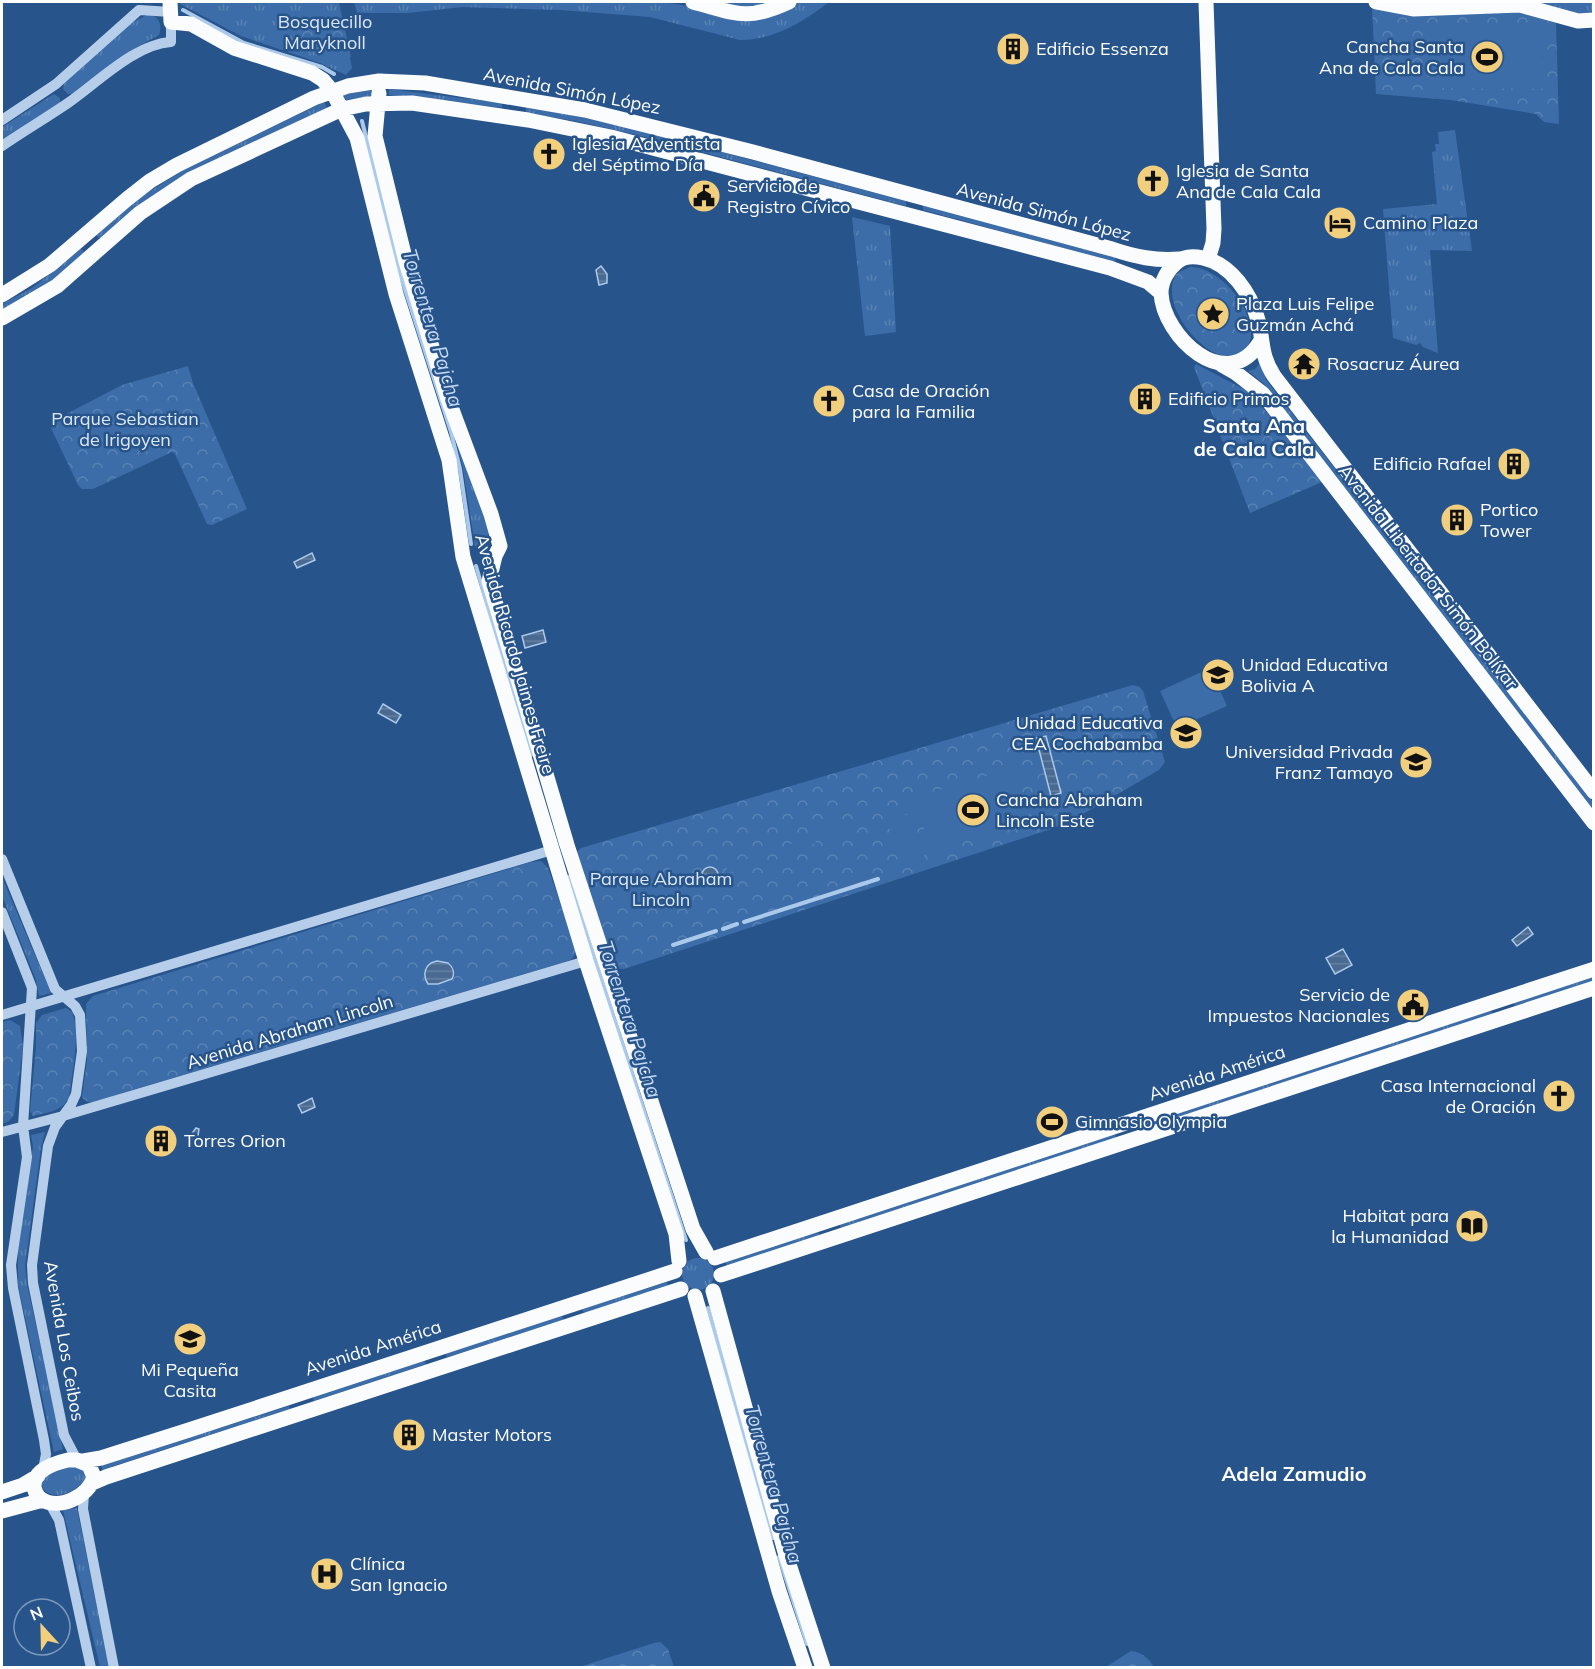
<svg xmlns="http://www.w3.org/2000/svg" width="1595" height="1669" font-family="Mulish,sans-serif">
<defs>
<pattern id="grass-tufts" width="24" height="20" patternUnits="userSpaceOnUse" patternTransform="scale(1.5)"><rect width="24" height="20" fill="#3c6da8"/><path d="M3 7l-1-3M5 7V3M7 7l1-3M15 17l-1-3M17 17v-4M19 17l1-3" fill="none" stroke="#5983b5"/></pattern>
<pattern id="forest-crowns" width="20" height="18" patternUnits="userSpaceOnUse" patternTransform="scale(1.5)"><rect width="20" height="18" fill="#3c6da8"/><path d="M2 6a3 3 0 1 1 6 0M12 15a3 3 0 1 1 6 0" fill="none" stroke="#5983b5"/></pattern>
<pattern id="water-rules" width="6" height="5" patternUnits="userSpaceOnUse" patternTransform="scale(1.5)"><rect width="6" height="5" fill="#4a6a91"/><path d="M0 2.5h6" fill="none" stroke="#6580a2"/></pattern>
</defs>
<rect width="100%" height="100%" fill="#28548c"/>
<!-- grass -->
<path fill="url(#grass-tufts)" d="M180 2H339L352 68 346 75 320 63 241 36 180 4Z
M354 2H663L688 6 787 8 798 2H829C803 22 774 40 740 40L650 17 560 10 462 7 408 13H357Z
M1527 2H1593V14L1588 16Z
M149 14C160 17 162 25 159 35L137 47 72 94H68L63 89 64 84 127 25Z
M389 89 502 103V108L389 95Z
M371 90 372 96 346 100 343 95Z
M54 94 60 98V104L2 140V127Z
M324 102 327 108 184 176 100 239 96 235 141 197 182 171Z
M526 107 608 122 906 201V206L637 135 575 121 526 113Z
M1455 130 1472 251 1430 250 1438 353 1423 347 1420 343 1416 345 1393 338 1383 209 1437 204 1432 152 1436 151 1435 144H1439L1438 132Z
M923 205 1116 257 1115 262 923 210Z
M852 217 890 226 896 332 865 336Z
M81 249 85 253 52 281 2 311V304L32 288Z
M1260 363 1267 381 1593 802V810L1264 384 1248 371 1255 369Z
M455 436 489 529C488 541 486 543 475 546L463 469Z
M2 875 4 882 51 993 39 996 36 980 2 896Z
M1593 977V981L1515 1006 1514 1003Z
M1490 1011 1494 1014 1138 1130 1136 1125Z
M45 1132 41 1148 25 1266 27 1284 63 1449 54 1452 18 1285V1248L33 1147 31 1135Z
M1115 1134 1116 1138 841 1228 839 1224Z
M818 1232 820 1236 727 1266 725 1261Z
M682 1274a16 16 0 1 1 32 0a16 16 0 1 1-32 0Z
M667 1282 668 1286 584 1313 582 1309Z
M562 1315 563 1320 447 1357 445 1353Z
M424 1360 426 1364 314 1401 313 1397Z
M289 1406 290 1409 113 1466 104 1472 101 1466Z
M74 1467 85 1471 86 1479C52 1518 13 1474 74 1467Z
M77 1508 109 1667H100L63 1510Z"/>
<!-- forest -->
<path fill="url(#forest-crowns)" d="M713 2H777L746 9Z
M1372 7 1510 10 1556 23 1559 124 1544 122 1536 114 1451 100 1376 94Z
M297 11 341 12 351 57 335 58 297 41Z
M1190 267C1218 266 1253 307 1251 335 1251 342 1247 346 1243 352 1238 354 1231 358 1226 357 1196 351 1158 300 1177 273Z
M1196 364 1251 393 1322 482 1250 513 1194 367Z
M188 366 193 383 247 509 212 525 207 524 175 454 172 452 93 489H82L78 485 51 428V422L122 385Z
M1133 685 1140 687 1143 691 1165 762 1159 770 1078 817 1054 828 624 969H618L613 965 577 852 581 848Z
M541 861 548 868 576 947V953L571 960 122 1093C110 1097 91 1110 82 1097L87 1060 86 1004 93 996 531 862Z
M66 1008 72 1012C81 1032 72 1075 69 1097 63 1111 47 1113 33 1116L30 1111 36 1047V1023L42 1015Z
M10 1020 20 1026 23 1047 14 1115 9 1121 2 1124V1022Z
M660 1642 668 1649 674 1667H579L654 1643Z
M1131 1651C1142 1652 1148 1658 1154 1667H1106Z"/>
<!-- garden -->
<path fill="#3c6da8" d="M1432 25 1543 26 1542 89 1431 88Z
M1210 668 1227 706 1177 728 1160 691Z
M1015 768 1031 822 931 851 915 797Z
M912 813 925 859 900 866 887 820Z
M820 835a10 10 0 1 1 20 0a10 10 0 1 1-20 0Z
M813 836 816 843 788 853 785 846Z
M760 855 762 861 728 873 726 866Z
M532 872a7 7 0 1 1 14 0a7 7 0 1 1-14 0Z
M630 897a9 9 0 1 1 18 0a9 9 0 1 1-18 0Z
M558 951a7 7 0 1 1 14 0a7 7 0 1 1-14 0Z
M90 1006a7 7 0 1 1 14 0a7 7 0 1 1-14 0Z
M224 1048 228 1050 231 1058 218 1062 216 1053Z
M85 1093a7 7 0 1 1 14 0a7 7 0 1 1-14 0Z"/>
<!-- water -->
<path fill="url(#water-rules)" stroke="#abc9ea" stroke-width="1.5" d="M601 266 607 274V283L599 285 596 270Z
M312 553 315 560 297 568 294 562Z
M543 630 546 642 525 648 522 636Z
M383 704 401 715 396 723 378 713Z
M1046 736 1061 793 1051 796 1036 738Z
M702 875a8 8 0 1 1 16 0a8 8 0 1 1-16 0Z
M1528 927 1533 934 1517 946 1512 940Z
M1343 949 1352 965 1335 974 1326 958Z
M437 961 448 963C453 967 455 973 452 979L438 984H428C423 977 424 968 431 963Z
M312 1098 315 1107 302 1113 298 1105Z
M196 1128 199 1129 198 1136 203 1144 202 1147 194 1146 191 1135Z"/>
<g fill="none" stroke-linecap="round" stroke-linejoin="round">
<!-- stream -->
<path stroke="#abc9ea" stroke-width="4" d="M183 10 244 43 322 67 334 74
M362 121 401 277 451 432 460 469 471 544
M476 566 531 755
M568 877 686 1240
M744 922 878 879
M723 929 737 924
M673 945 716 931
M708 1308 773 1538
M779 1557 807 1644"/>
<!-- minor -->
<path stroke="#b7ceea" stroke-width="10" d="M2 120 56 84 139 10 171 12
M2 146C24 131 46 118 68 103 97 83 135 44 171 42V22
M2 859 55 989 75 1006 80 1015 82 1051 76 1094 71 1105 55 1127 48 1146 32 1265 33 1283 64 1435 77 1460
M2 912 32 988 23 1126 27 1157 11 1265 13 1288 44 1440 46 1454 43 1470
M2 1015 552 850
M2 1132 63 1116 586 961
M84 1494 83 1509 114 1668
M49 1502 59 1520 91 1668"/>
<!-- major -->
<path stroke="#fafcfe" stroke-width="15" d="M170 2 171 22 191 24 234 48 312 73 323 80 332 91 357 138 396 294 449 460 463 557 586 961 676 1234 679 1261
M693 2C735 13 746 22 789 2
M1206 2 1214 229 1213 243 1208 259
M1376 2 1413 9 1520 5 1578 21 1594 20
M379 93 375 136 406 262 448 399 491 514 500 546 495 556 489 581 567 845 693 1229 706 1252
M2 295 50 265 127 199 150 181 177 165 314 98 348 86 379 81 425 83 585 110 753 152 1112 249C1136 257 1155 261 1180 259
M2 318 57 286 140 213 191 179 342 109 366 104 412 103 528 120 611 137 1110 268 1148 282 1161 293
M1260 342C1227 396 1163 337 1161 293 1161 281 1168 269 1177 262 1184 256 1194 256 1203 258 1231 264 1251 294 1258 320 1264 343 1260 354 1274 376L1594 792
M1222 365 1236 373 1263 394 1594 823
M715 1258 1594 969
M721 1275 1594 988
M713 1291 785 1552 823 1668
M695 1296 779 1591 805 1668
M68 1460H77L89 1465 94 1477C89 1496 59 1511 41 1499 37 1496 35 1492 34 1487 33 1470 55 1463 68 1460Z
M83 1461 101 1458 189 1430 675 1271
M92 1483 106 1477 681 1289
M2 1492 23 1485 38 1476
M2 1511 43 1500"/>
</g>
<!-- icons -->
<defs>
<symbol id="building-disc" viewBox="-11 -11 22 22"><circle r="9.5" fill="#f2cf7d" stroke="#28548c"/><path d="M-4-6H4V6H1V3H-1V6H-4ZM-2.5-4.3h1.7v1.8h-1.7ZM.8-4.3h1.7v1.8H.8ZM-2.5-1h1.7V.8h-1.7ZM.8-1h1.7V.8H.8Z" fill="#111"/></symbol>
<symbol id="stadium-disc" viewBox="-11 -11 22 22"><circle r="9.5" fill="#f2cf7d" stroke="#28548c"/><path d="M0-5a6.5 5 0 1 0 0 10a6.5 5 0 1 0 0-10ZM-3.5-1.8h7v3.6h-7Z" fill="#111"/></symbol>
<symbol id="church-disc" viewBox="-11 -11 22 22"><circle r="9.5" fill="#f2cf7d" stroke="#28548c"/><path d="M-1.2-6h2.4v3.5h3.3v2.4h-3.3V6h-2.4V-.1h-3.3v-2.4h3.3Z" fill="#111"/></symbol>
<symbol id="civic-disc" viewBox="-11 -11 22 22"><circle r="9.5" fill="#f2cf7d" stroke="#28548c"/><path d="M-.6-6.5H3V-4.5H.6V-3L4-1V1h2V6H-6V1h2V-1L-.6-3ZM-1.2 2.5V6h2.4V2.5Z" fill="#111"/></symbol>
<symbol id="hotel-disc" viewBox="-11 -11 22 22"><circle r="9.5" fill="#f2cf7d" stroke="#28548c"/><path d="M-6-4.5h1.5V1H6V5H4.5V3h-9V5H-6ZM-4 0a1.8 1.8 0 1 1 3.6 0ZM.5 0V-2.5h3Q6-2.5 6 0Z" fill="#111"/></symbol>
<symbol id="sight-disc" viewBox="-11 -11 22 22"><circle r="9.5" fill="#f2cf7d" stroke="#28548c"/><path d="M0-6L1.8-2.2L6-1.7L2.9 1.2L3.7 5.4L0 3.3L-3.7 5.4L-2.9 1.2L-6-1.7L-1.8-2.2Z" fill="#111"/></symbol>
<symbol id="temple-disc" viewBox="-11 -11 22 22"><circle r="9.5" fill="#f2cf7d" stroke="#28548c"/><path d="M0-6L5-2H3V0L6.5 2.5H4V6H1.5V3h-3V6H-4V2.5H-6.5L-3 0V-2H-5Z" fill="#111"/></symbol>
<symbol id="school-disc" viewBox="-11 -11 22 22"><circle r="9.5" fill="#f2cf7d" stroke="#28548c"/><path d="M0-5L7-2L0 1L-7-2ZM-4 1L0 2.5L4 1V4Q0 6-4 4Z" fill="#111"/></symbol>
<symbol id="university-disc" viewBox="-11 -11 22 22"><circle r="9.5" fill="#f2cf7d" stroke="#28548c"/><path d="M0-5L7-2L0 1L-7-2ZM-4 1L0 2.5L4 1V4Q0 6-4 4Z" fill="#111"/></symbol>
<symbol id="library-disc" viewBox="-11 -11 22 22"><circle r="9.5" fill="#f2cf7d" stroke="#28548c"/><path d="M-6-4Q-3-5.5-.7-3.5V5Q-3 3-6 4ZM6-4Q3-5.5 .7-3.5V5Q3 3 6 4Z" fill="#111"/></symbol>
<symbol id="hospital-disc" viewBox="-11 -11 22 22"><circle r="9.5" fill="#f2cf7d" stroke="#28548c"/><path d="M-5-5h3v3.5h4V-5h3V5h-3V1.5h-4V5h-3Z" fill="#111"/></symbol>
</defs>
<g fill-rule="evenodd">
<use href="#building-disc" x="994" y="30" width="38" height="38"/>
<use href="#stadium-disc" x="1468" y="38" width="38" height="38"/>
<use href="#church-disc" x="530" y="135" width="38" height="38"/>
<use href="#church-disc" x="1134" y="162" width="38" height="38"/>
<use href="#civic-disc" x="685" y="177" width="38" height="38"/>
<use href="#hotel-disc" x="1321" y="204" width="38" height="38"/>
<use href="#sight-disc" x="1194" y="295" width="38" height="38"/>
<use href="#temple-disc" x="1285" y="345" width="38" height="38"/>
<use href="#building-disc" x="1126" y="380" width="38" height="38"/>
<use href="#church-disc" x="810" y="382" width="38" height="38"/>
<use href="#building-disc" x="1495" y="445" width="38" height="38"/>
<use href="#building-disc" x="1438" y="501" width="38" height="38"/>
<use href="#school-disc" x="1199" y="656" width="38" height="38"/>
<use href="#school-disc" x="1167" y="714" width="38" height="38"/>
<use href="#university-disc" x="1397" y="743" width="38" height="38"/>
<use href="#stadium-disc" x="954" y="791" width="38" height="38"/>
<use href="#civic-disc" x="1394" y="986" width="38" height="38"/>
<use href="#church-disc" x="1540" y="1077" width="38" height="38"/>
<use href="#stadium-disc" x="1033" y="1103" width="38" height="38"/>
<use href="#building-disc" x="142" y="1122" width="38" height="38"/>
<use href="#library-disc" x="1453" y="1207" width="38" height="38"/>
<use href="#school-disc" x="171" y="1320" width="38" height="38"/>
<use href="#building-disc" x="390" y="1416" width="38" height="38"/>
<use href="#hospital-disc" x="308" y="1555" width="38" height="38"/>
</g>
<g text-anchor="middle" stroke-width="5" stroke-linejoin="round" paint-order="stroke">
<!-- park labels -->
<g font-size="18" fill="#dbe8f8" stroke="#28548c">
<text x="325" y="28">Bosquecillo<tspan x="325" dy="21">Maryknoll</tspan></text>
<text x="125" y="425">Parque Sebastian<tspan x="125" dy="21">de Irigoyen</tspan></text>
<text x="661" y="885">Parque Abraham<tspan x="661" dy="21">Lincoln</tspan></text>
</g>
<!-- poi labels -->
<g font-size="18" fill="#fff" stroke="#28548c" text-anchor="start">
<text x="1464" y="53" text-anchor="end">Cancha Santa<tspan x="1464" dy="21">Ana de Cala Cala</tspan></text>
<text x="1036" y="55">Edificio Essenza</text>
<text x="572" y="150">Iglesia Adventista<tspan x="572" dy="21">del Séptimo Día</tspan></text>
<text x="1176" y="177">Iglesia de Santa<tspan x="1176" dy="21">Ana de Cala Cala</tspan></text>
<text x="727" y="192">Servicio de<tspan x="727" dy="21">Registro Cívico</tspan></text>
<text x="1363" y="229">Camino Plaza</text>
<text x="1236" y="310">Plaza Luis Felipe<tspan x="1236" dy="21">Guzmán Achá</tspan></text>
<text x="1327" y="370">Rosacruz Áurea</text>
<text x="852" y="397">Casa de Oración<tspan x="852" dy="21">para la Familia</tspan></text>
<text x="1168" y="405">Edificio Primos</text>
<text x="1491" y="470" text-anchor="end">Edificio Rafael</text>
<text x="1480" y="516">Portico<tspan x="1480" dy="21">Tower</tspan></text>
<text x="1241" y="671">Unidad Educativa<tspan x="1241" dy="21">Bolivia A</tspan></text>
<text x="1163" y="729" text-anchor="end">Unidad Educativa<tspan x="1163" dy="21">CEA Cochabamba</tspan></text>
<text x="1393" y="758" text-anchor="end">Universidad Privada<tspan x="1393" dy="21">Franz Tamayo</tspan></text>
<text x="996" y="806">Cancha Abraham<tspan x="996" dy="21">Lincoln Este</tspan></text>
<text x="1390" y="1001" text-anchor="end">Servicio de<tspan x="1390" dy="21">Impuestos Nacionales</tspan></text>
<text x="1536" y="1092" text-anchor="end">Casa Internacional<tspan x="1536" dy="21">de Oración</tspan></text>
<text x="1075" y="1128">Gimnasio Olympia</text>
<text x="184" y="1147">Torres Orion</text>
<text x="1449" y="1222" text-anchor="end">Habitat para<tspan x="1449" dy="21">la Humanidad</tspan></text>
<text x="190" y="1376" text-anchor="middle">Mi Pequeña<tspan x="190" dy="21">Casita</tspan></text>
<text x="432" y="1441">Master Motors</text>
<text x="350" y="1570">Clínica<tspan x="350" dy="21">San Ignacio</tspan></text>
</g>
<!-- street labels -->
<g font-size="18" fill="#fff" stroke="#28548c">
<text transform="translate(572 91) rotate(11)" y="6">Avenida Simón López</text>
<text transform="translate(1044 212) rotate(15)" y="6">Avenida Simón López</text>
<text transform="translate(1428 577) rotate(52)" y="6">Avenida Libertador Simón Bolívar</text>
<text transform="translate(515 654) rotate(74)" y="6">Avenida Ricardo Jaimes Freire</text>
<text transform="translate(290 1032) rotate(-17)" y="6">Avenida Abraham Lincoln</text>
<text transform="translate(1217 1073) rotate(-18)" y="6">Avenida América</text>
<text transform="translate(64 1341) rotate(80)" y="6">Avenida Los Ceibos</text>
<text transform="translate(373 1348) rotate(-18)" y="6">Avenida América</text>
</g>
<!-- water labels -->
<g font-size="20" font-style="italic" fill="#c2d8f1" stroke="#28548c">
<text transform="translate(433 328) rotate(73)" y="7">Torrentera Pajcha</text>
<text transform="translate(630 1019) rotate(72)" y="7">Torrentera Pajcha</text>
<text transform="translate(774 1484) rotate(74)" y="7">Torrentera Pajcha</text>
</g>
<!-- neighbourhood labels -->
<g font-size="20" font-weight="bold" fill="#fff" stroke="#28548c">
<text x="1254" y="433">Santa Ana<tspan x="1254" dy="23">de Cala Cala</tspan></text>
<text x="1294" y="1481">Adela Zamudio</text>
</g>
</g>
<!-- border -->
<rect width="1595" height="1669" fill="none" stroke="#ffffff" stroke-width="6"/>
<!-- north arrow -->
<g transform="translate(42 1627) rotate(338)"><circle r="28" fill="#28548c" stroke="#7e98ba" stroke-width="1.5"/>
<path d="M0-4.5L10 22L0 15L-10 22Z" fill="#f2cf7d"/>
<text y="-9" font-size="16" font-weight="bold" text-anchor="middle" fill="#ffffff">N</text>
</g>
</svg>
